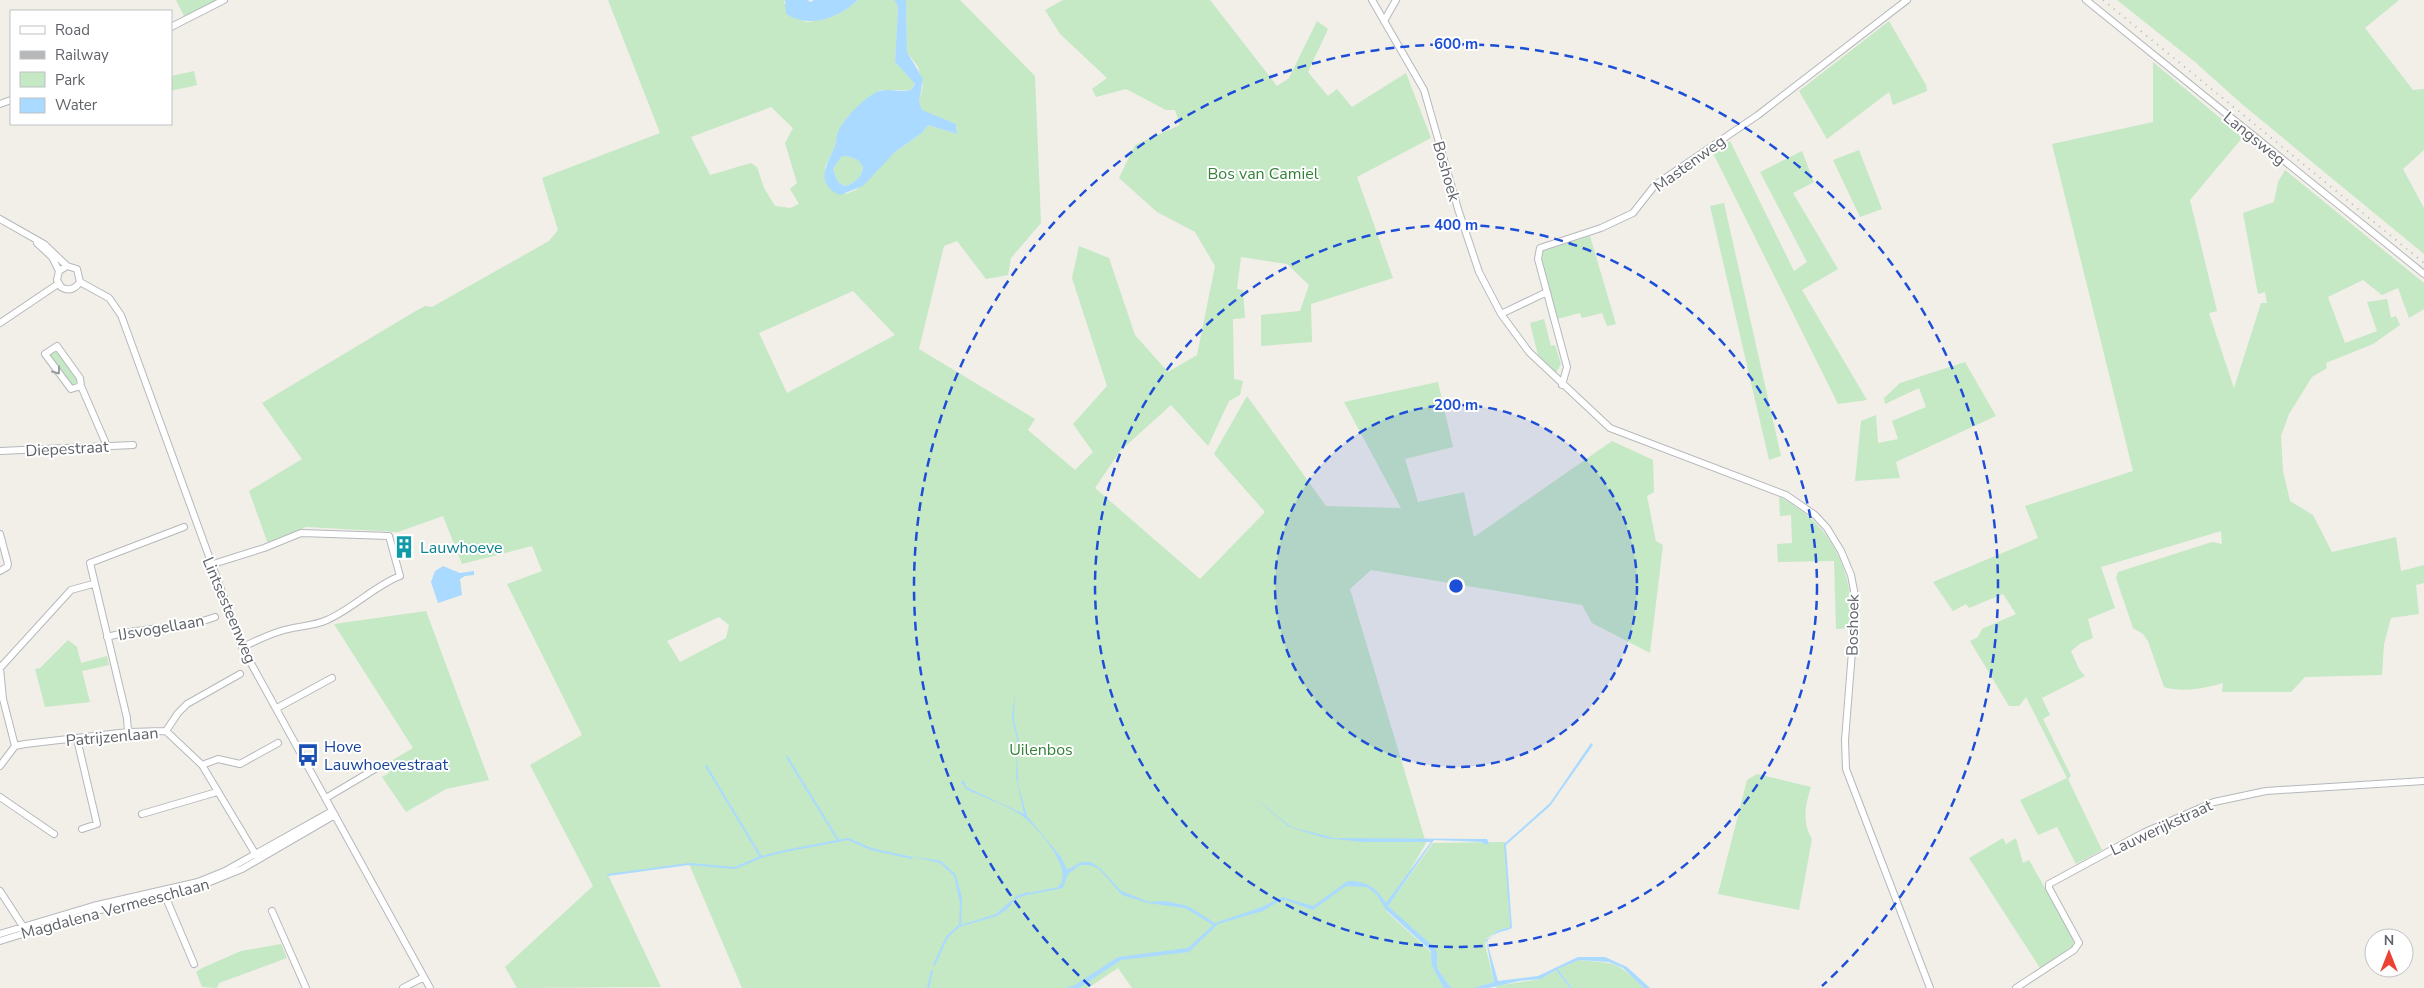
<svg xmlns="http://www.w3.org/2000/svg" width="2424" height="988" font-family="'Nunito Sans',sans-serif">
<rect width="100%" height="100%" fill="#f1efe8"/>
<!-- green -->
<path fill="#c5e8c5" fill-rule="evenodd" d="M176 0H216V1L185 18Z
M608 0H785L784 3 805 22C826 21 843 14 858 0H894L898 7 895 62 915 83 911 90H880L848 116 837 134 835 146 825 167 826 184 846 194 856 190 895 152 922 133 928 125 957 134 956 124 927 114 922 110 919 102 923 85 918 67 907 52 906 0H960L1035 76 1041 223 1011 258 1008 275 986 279 957 241 944 246 919 349 1035 419 1028 430 1075 470 1093 452 1073 424 1107 386 1072 278 1079 246 1109 258 1135 335 1168 372 1197 355 1215 266 1195 232 1157 212 1119 178 1135 145 1180 125 1175 110H1166L1126 89 1096 97 1092 89 1107 78 1060 34 1045 10 1063 0H1210L1277 86 1289 78 1317 21 1328 29 1308 72 1328 96 1337 89 1352 107 1406 73 1431 138 1357 177 1393 278 1311 304 1312 342 1261 346V315L1300 311 1309 285 1287 264 1241 257 1237 289 1243 290 1245 318 1233 319 1234 379 1243 381 1240 395 1229 401 1208 446 1171 405 1120 451 1095 488 1200 579 1265 512 1214 454 1247 396 1326 506 1401 508 1344 402 1438 382 1453 447 1405 459 1418 502 1464 492 1474 537 1612 441 1653 460 1654 492 1647 496 1656 541 1663 545 1650 653 1592 623 1582 605 1371 570 1350 589 1426 843 1395 896 1433 843 1505 842 1510 925V927L1497 931 1487 938 1485 944 1494 982 1473 988H1451L1437 968 1435 948 1388 908 1386 911 1432 953V966L1445 988H1132L1118 968 1088 988H742L689 864 608 875 661 987 517 988 505 967 593 886 530 765 582 735 507 584 542 571 532 546 462 564 443 516 398 532 306 527 268 544 249 491 302 459 262 403 414 312 425 306 432 307 549 241 558 230 542 178 660 133ZM771 107 793 128 785 143 797 183 790 189 799 204 790 208 775 206 764 188 757 167 751 163 710 175 691 137ZM853 291 895 335 787 393 759 333ZM719 617 729 625 726 638 680 662 667 641Z
M2117 0H2399L2365 28 2413 90 2424 89V150L2403 169 2424 208V254L2243 105 2195 62Z
M1889 21 1926 85 1927 91 1893 105 1889 92 1827 139 1799 91Z
M2153 62 2243 137 2190 200 2217 311 2209 313 2234 388 2261 303H2267L2265 292 2258 294 2243 213 2274 202 2278 182 2285 170 2424 283V309L2409 318 2398 288 2382 295 2363 280 2328 297 2345 343 2377 331 2367 302 2387 299 2391 318 2396 316 2400 325 2373 344 2326 363 2327 368 2312 377 2289 414 2281 436 2283 471 2290 501 2313 515 2332 552 2396 537 2401 571 2424 565V583L2416 585 2419 614 2391 618 2384 644 2382 675 2305 677 2291 692H2222L2223 683C2206 688 2182 693 2164 687L2148 641 2143 634 2133 628 2116 578 2118 572 2212 542 2222 544 2221 531 2101 567 2115 608 2088 619 2093 638 2081 643 2071 651 2079 669 2085 676 2042 698 2050 715 2043 719 2071 776 2068 779 2102 850 2076 864 2057 827 2038 835 2020 800 2067 778 2026 697 2019 706H2009L1970 641 1978 637 1982 629 2016 614 2003 594 1969 608 1966 604 1953 611 1933 582 2038 538 2025 506 2133 471 2052 144 2153 122Z
M194 71 197 85 171 91V76Z
M1730 141 1794 271 1807 262 1760 172 1802 151 1814 182 1793 193 1838 269 1802 290 1867 400 1838 404 1713 153Z
M1859 150 1882 209 1860 217 1833 160Z
M847 156 858 160 863 167C862 177 855 183 845 186L838 182 833 169 841 157Z
M1724 203 1781 456 1769 460 1710 206Z
M1590 236 1616 324 1607 326 1602 313 1582 318 1580 313 1557 319 1542 263 1543 251Z
M1544 319 1551 346 1555 345 1561 364 1556 373 1538 355 1530 323Z
M58 349 77 377 78 384H69L50 356 51 353Z
M1965 362 1996 416 1896 462 1900 478 1855 481 1861 421 1876 415 1878 443 1898 439 1892 421 1926 407 1919 388 1885 404 1884 398 1900 383Z
M1779 497C1786 499 1792 505 1799 509 1838 536 1854 582 1852 628L1836 629 1834 561 1778 562 1777 544 1792 543 1791 515 1780 516Z
M426 611 489 780 446 789 406 812 382 777 389 773 384 765 413 748 334 624Z
M68 640 77 647 81 663 107 656 109 665 82 671 90 702 45 707 35 669 40 668Z
M1757 774 1811 787C1805 805 1802 823 1812 839L1799 910 1718 894 1747 780Z
M2003 838 2006 844 2016 838 2023 863 2029 860 2074 939 2073 946 2040 968 1969 858Z
M281 944 287 958 219 983 217 988 202 987 196 972 202 968 241 951Z
M1579 960C1618 964 1615 960 1644 988H1572L1558 969Z
M1556 970 1570 988H1497L1496 986 1541 979Z"/>
<!-- water -->
<path fill="#aadaff" fill-rule="evenodd" d="M785 0H808L810 2 814 0H858C838 18 811 29 786 14Z
M894 0H906L907 52 923 79 919 102 922 110 956 124 957 134 928 125 922 133 895 152 863 186 840 195C814 184 827 164 835 146 836 142 836 138 837 134 843 119 859 103 873 94 884 86 899 93 911 90L915 84 895 62 898 7ZM847 156 858 160 863 167C862 177 855 183 845 186L838 182 833 169 841 157Z
M443 566 460 573 474 571V575L465 576 460 579 462 595 438 603 431 582 435 571Z
M1015 693 1014 720 1019 742 1017 758 1018 784 1027 816 1061 857 1067 870 1081 862H1091L1101 869 1121 891 1149 902 1165 901 1188 906 1215 923 1262 907 1282 897 1313 906 1348 881C1367 881 1377 888 1386 903L1431 842H1364L1325 838 1289 827 1251 795 1291 827 1334 838 1487 839 1489 843 1485 845 1482 842 1434 840 1388 906 1435 948 1437 953V968L1451 988H1444L1432 966 1431 951 1386 910 1377 895 1367 887 1346 886 1313 910 1285 900 1279 901 1263 911 1218 924 1189 952 1121 960 1079 988H1066L1075 985 1118 957 1188 948 1213 925 1185 908 1148 903 1122 895 1099 869 1090 865H1080L1068 874 1063 888 1017 897 1007 909 997 916 959 927 960 903 954 876 940 863 911 856 941 861 956 875 962 898 961 925 996 914 1018 895 1058 887C1077 871 1034 822 1018 813 1003 804 983 797 966 789L961 782 964 780 966 787 1024 814 1016 777 1017 740 1012 718Z
M1591 743 1593 745 1550 806 1506 845 1512 928C1504 932 1491 932 1487 942L1498 981 1538 976 1578 957H1605L1627 967 1650 988H1644L1623 968 1609 962 1579 960 1558 969 1572 988H1570L1556 970 1541 979 1519 981 1489 988H1473L1494 982 1486 940 1497 931 1510 927V925L1504 844 1550 803Z"/>
<g fill="none" stroke-linecap="round" stroke-linejoin="round">
<!-- stream -->
<path stroke="#aadaff" stroke-width="2" d="M787 757 838 840
M706 766 761 857
M608 875 689 864 735 868 761 857 785 851 848 839 871 849 912 858
M1015 898 1028 893
M1006 909 1012 901
M934 965 947 937 959 926
M928 988 932 971"/>
<defs>
<path id="minor" d="M1372 0 1424 90 1458 209 1479 272 1501 314 1529 352 1610 428 1786 495 1815 515 1827 528 1841 551 1851 575 1856 601 1845 740 1846 769 1930 988
M2086 0 2424 274
M1384 21 1396 0
M171 27 224 0
M0 104 11 100
M0 219 44 244 67 266 77 269 80 282C75 289 69 292 61 287L57 280 59 271 67 266
M37 243 52 257 59 271
M80 282 109 298 121 315 242 647 430 988
M1501 314 1547 292
M0 323 58 284
M1562 385 1567 367 1538 259 1540 248 1601 228 1633 213 1655 185 1758 115 1907 0
M81 386 71 389 45 354 57 346 80 378 81 386 107 446
M0 451 133 445
M0 534 8 564 7 567 0 571
M210 565 264 548 301 533 389 536 400 576C376 585 352 609 327 620 311 627 294 626 278 632 265 636 254 642 242 647
M107 637C143 626 181 630 215 617
M277 708 332 678
M166 731 178 713 187 704 240 674
M128 732 127 718 90 563 184 527
M77 739 97 824 82 829
M15 746 3 699 0 668 71 590 93 584
M202 765 218 759 240 764 278 743
M0 766 15 746 25 744 128 732 166 731 202 765 256 855
M0 797 54 834
M326 798 380 766
M142 814 217 792
M0 891 24 928
M163 891 194 964
M272 911 306 988
M0 934 93 906 198 882 225 871 332 811
M0 941 100 910 195 888 242 869 335 815
M403 988 424 977
M2016 988 2074 950 2079 943 2049 888V884L2143 833 2214 802 2266 791 2424 781"/>
</defs>
<!-- minor casing -->
<use href="#minor" stroke="#b5b8bc" stroke-width="8"/>
<!-- minor -->
<use href="#minor" stroke="#fff" stroke-width="6"/>
<!-- rail -->
<path stroke="#b6b7b8" stroke-width="2" stroke-dasharray="1 6" stroke-linecap="butt" d="M2103 0 2424 263"/>
</g>
<!-- one-way arrows -->
<defs><path id="oneway-chevron" d="M-2-3.5L2.5 0L-2 3.5" fill="none" stroke-width="1.6" stroke-linecap="round" stroke-linejoin="round" transform="scale(1.25)"/></defs>
<use stroke="#979a9d" href="#oneway-chevron" transform="translate(57 371) rotate(54)"/>
<!-- distance rings -->
<circle cx="1456" cy="586" r="181" fill="#1d4ed8" fill-opacity=".12"/>
<g fill="none" stroke="#1d4ed8" stroke-width="2.5" stroke-dasharray="9 6">
<circle cx="1456" cy="586" r="181"/>
<circle cx="1456" cy="586" r="361"/>
<path d="M1090 986A542 542 0 1 1 1822 986"/>
</g>
<!-- icons -->
<defs>
<symbol id="building-bare" viewBox="-9 -9 18 18"><path d="M-4-6H4V6H1V3H-1V6H-4ZM-2.5-4.3h1.7v1.8h-1.7ZM.8-4.3h1.7v1.8H.8ZM-2.5-1h1.7V.8h-1.7ZM.8-1h1.7V.8H.8Z" fill="#0f9aa8" stroke="#fff" stroke-width="2.5" paint-order="stroke"/></symbol>
<symbol id="bus-bare" viewBox="-9 -9 18 18"><path d="M-5-6H5V4H4V6H2V4H-2V6H-4V4H-5ZM-3.5-4V0h7V-4ZM-3.5 1.2v1.5H-2V1.2ZM2 1.2v1.5H3.5V1.2Z" fill="#1a4fb4" stroke="#fff" stroke-width="2.5" paint-order="stroke"/></symbol>
</defs>
<g fill-rule="evenodd">
<use href="#building-bare" x="388" y="531" width="32" height="32"/>
<use href="#bus-bare" x="292" y="739" width="32" height="32"/>
</g>
<g text-anchor="middle" stroke-width="4" stroke-linejoin="round" paint-order="stroke">
<!-- street labels -->
<g font-size="16" fill="#5f6368" stroke="#fff">
<text transform="translate(2255 138) rotate(39)" y="6">Langsweg</text>
<text transform="translate(1689 163) rotate(-36)" y="6">Mastenweg</text>
<text transform="translate(1447 171) rotate(74)" y="6">Boshoek</text>
<text transform="translate(67 448) rotate(-3)" y="6">Diepestraat</text>
<text transform="translate(230 610) rotate(67)" y="6">Lintsesteenweg</text>
<text transform="translate(1852 625) rotate(-89)" y="6">Boshoek</text>
<text transform="translate(161 627) rotate(-10)" y="6">IJsvogellaan</text>
<text transform="translate(112 736) rotate(-5)" y="6">Patrijzenlaan</text>
<text transform="translate(2161 827) rotate(-25)" y="6">Lauwerijkstraat</text>
<text transform="translate(115 908) rotate(-15)" y="6">Magdalena Vermeeschlaan</text>
</g>
<!-- park labels -->
<g font-size="16" fill="#348238" stroke="#fff">
<text x="1263" y="179">Bos van Camiel</text>
<text x="1041" y="755">Uilenbos</text>
</g>
<!-- culture labels -->
<g font-size="16" fill="#0d838f" stroke="#fff" text-anchor="start">
<text x="420" y="553">Lauwhoeve</text>
</g>
<!-- transit labels -->
<g font-size="16" fill="#164399" stroke="#fff" text-anchor="start">
<text x="324" y="752">Hove<tspan x="324" dy="18">Lauwhoevestraat</tspan></text>
</g>
</g>
<circle cx="1456" cy="586" r="8" fill="#1d4ed8" stroke="#fff" stroke-width="2.5"/>
<g font-size="15" text-anchor="middle" font-weight="bold" fill="#1d4ed8" stroke="#fff" stroke-width="4" stroke-linejoin="round" paint-order="stroke">
<text x="1456" y="49">600 m</text>
<text x="1456" y="230">400 m</text>
<text x="1456" y="410">200 m</text>
</g>
<!-- legend -->
<rect x="10" y="10" width="162" height="115" fill="#ffffff" stroke="#bfc1c3"/>
<rect x="20" y="26" width="25" height="8" fill="#ffffff" stroke="#bfc1c3"/>
<text x="55" y="35" font-size="15" fill="#5f6368">Road</text>
<rect x="20" y="51" width="25" height="8" fill="#b6b7b8" stroke="#bfc1c3"/>
<text x="55" y="60" font-size="15" fill="#5f6368">Railway</text>
<rect x="20" y="72" width="25" height="15" fill="#c5e8c5" stroke="#bfc1c3"/>
<text x="55" y="85" font-size="15" fill="#5f6368">Park</text>
<rect x="20" y="98" width="25" height="15" fill="#aadaff" stroke="#bfc1c3"/>
<text x="55" y="110" font-size="15" fill="#5f6368">Water</text>
<!-- north arrow -->
<g transform="translate(2389 953)"><circle r="24" fill="#ffffff" stroke="#bfc1c3"/>
<path d="M0-4L9 19L0 12L-9 19Z" fill="#ea4335"/>
<text y="-8" font-size="14" font-weight="bold" text-anchor="middle" fill="#5f6368">N</text>
</g>
</svg>
